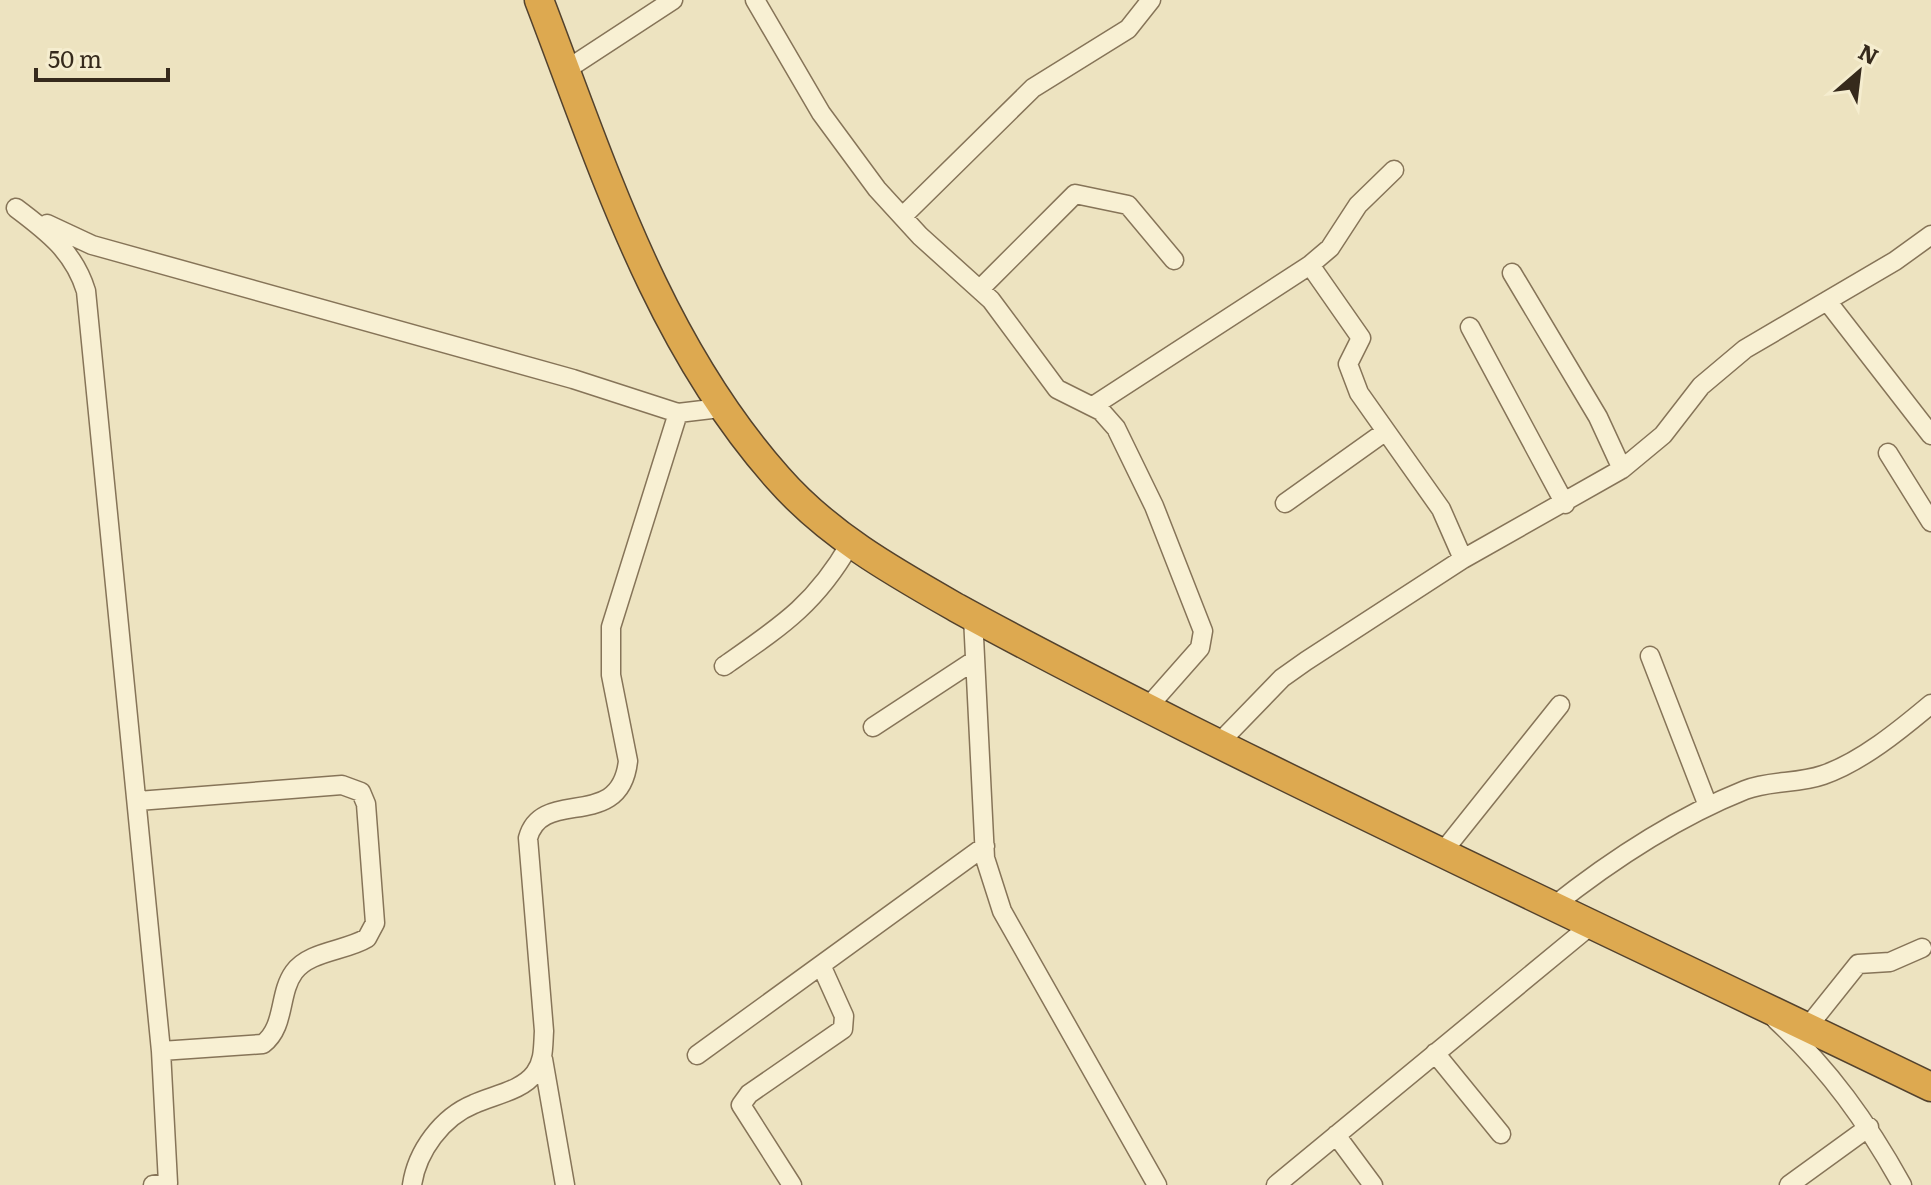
<svg xmlns="http://www.w3.org/2000/svg" width="1931" height="1185" font-family="Literata,serif">
<rect width="100%" height="100%" fill="#ede3c0"/>
<g fill="none" stroke-linecap="round" stroke-linejoin="round">
<defs>
<path id="minor" d="M755 0 821 113 877 189 920 236 991 300 1057 389 1101 411 1116 428 1154 506 1203 631 1200 648 1147 708
M566 70 673 0
M16 208C48 232 74 252 86 291L161 1051 168 1183 153 1185
M903 216 1033 88 1128 29 1151 0
M47 224 92 245 573 379 678 413
M1310 265 1361 338 1348 364 1359 393 1441 509 1463 559
M1512 273 1598 417 1622 469
M980 289 1075 194 1128 205 1174 260
M1827 301 1931 435
M1470 327 1565 504
M1093 406 1310 265 1330 248 1358 205 1394 170
M1888 453 1931 522
M1285 503 1386 431
M973 617 985 858 1002 911 1157 1185
M1650 656 1708 806
M724 666C780 627 815 605 850 544
M873 727 975 660
M1218 744 1282 678 1306 661 1463 559 1622 469 1663 435 1701 386 1745 349 1895 261 1931 235
M138 801 342 785 361 792 366 804 375 923 367 938C346 951 309 951 294 972 278 994 286 1026 263 1044L161 1051
M1441 854 1560 705
M1551 908C1610 861 1675 818 1745 790 1770 780 1798 784 1823 775 1861 762 1900 730 1931 704
M1776 1020C1829 1069 1867 1122 1902 1185
M1806 1029 1858 964 1890 962 1922 948
M1435 1053 1501 1134
M697 1055 985 846
M543 1059 565 1185
M1336 1135 1373 1185
M412 1185C417 1151 442 1117 474 1104 493 1095 522 1091 535 1073 544 1061 543 1047 544 1031L528 838C542 786 620 833 628 761L611 675V627L678 413 720 408
M792 1185 741 1105 749 1094 843 1029 844 1016 821 965
M1276 1185 1590 926
M1789 1185 1869 1127"/>
<path id="highway" d="M539 0C603 167 657 342 778 478 828 535 892 571 957 608 1033 650 1110 689 1187 728 1433 851 1683 967 1931 1087"/>
</defs>
<!-- minor casing -->
<use href="#minor" stroke="#867458" stroke-width="21"/>
<!-- highway casing -->
<use href="#highway" stroke="#53422d" stroke-width="31"/>
<!-- minor -->
<use href="#minor" stroke="#f8f0d3" stroke-width="18"/>
<!-- highway -->
<use href="#highway" stroke="#dda950" stroke-width="28"/>
</g>
<!-- north arrow -->
<g transform="translate(1859 72) rotate(28)" stroke="#f5edcf" stroke-width="6" paint-order="stroke">
<path d="M0-6L14 30L0 20L-14 30Z" fill="#362a1c"/>
<text y="-12" font-size="22" font-weight="bold" text-anchor="middle" fill="#362a1c">N</text>
</g>
<!-- scale -->
<path d="M36 68v12h132v-12" fill="none" stroke="#362a1c" stroke-width="4"/>
<text x="48" y="68" font-size="24" fill="#362a1c" stroke="#f5edcf" stroke-width="6" paint-order="stroke">50 m</text>
</svg>
